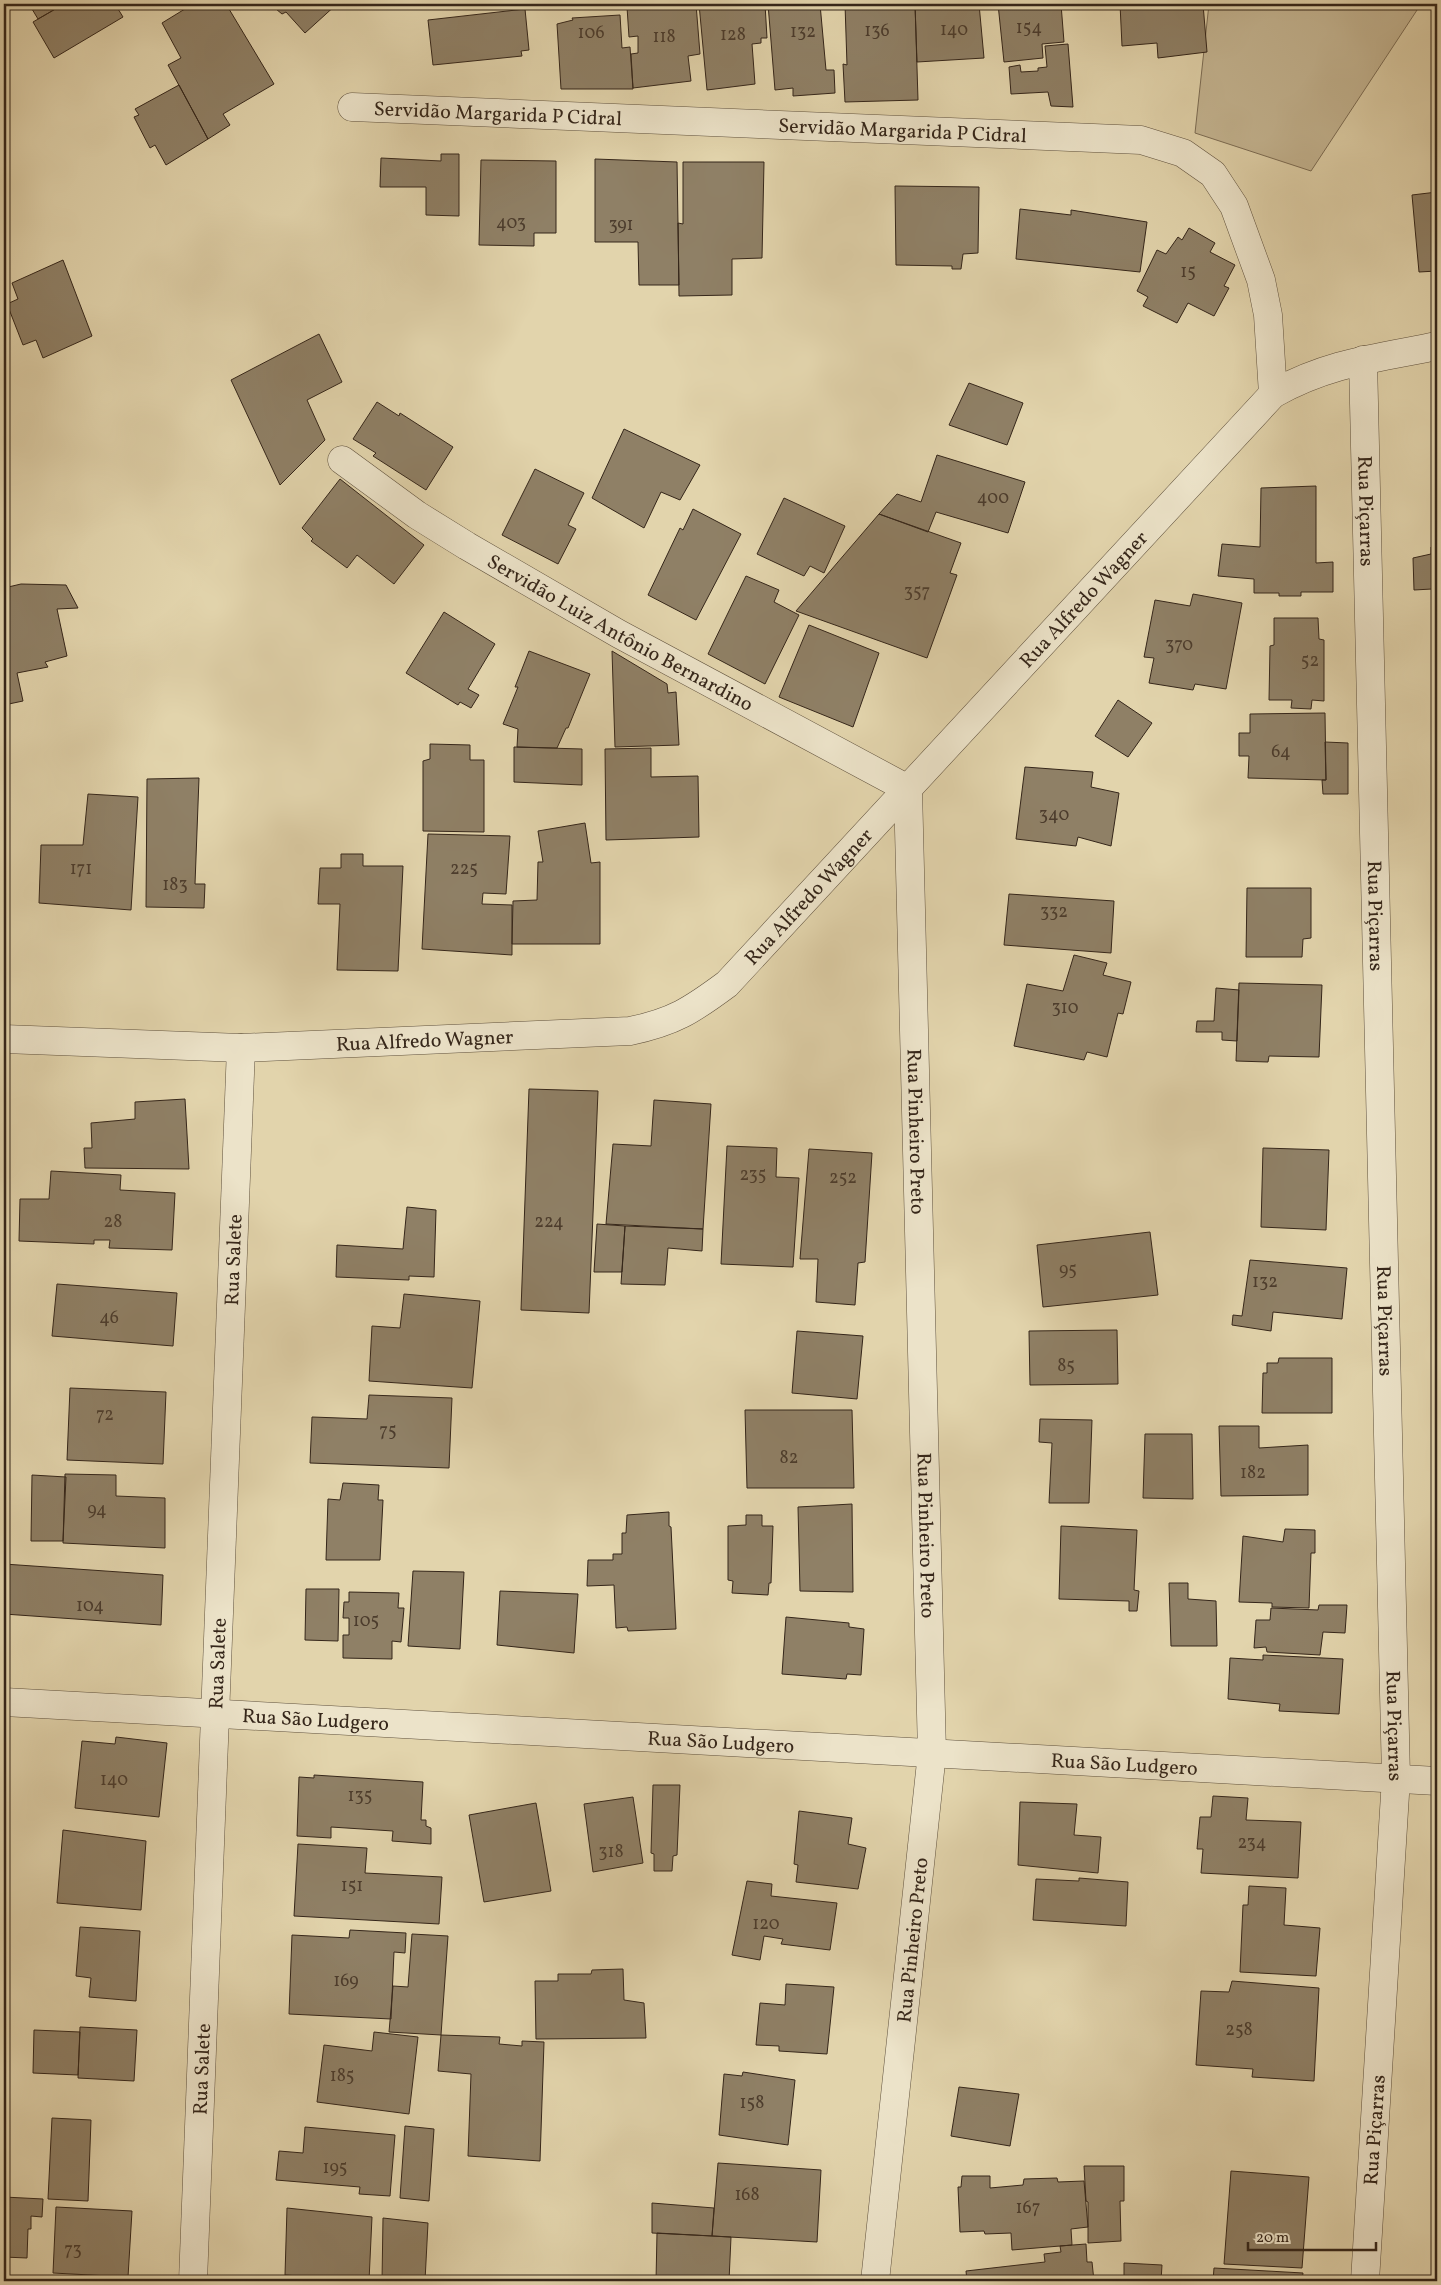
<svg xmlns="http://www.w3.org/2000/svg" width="1441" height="2285" font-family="Vollkorn,serif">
<rect width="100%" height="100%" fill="#e2d4ac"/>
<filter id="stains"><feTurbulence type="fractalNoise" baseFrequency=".004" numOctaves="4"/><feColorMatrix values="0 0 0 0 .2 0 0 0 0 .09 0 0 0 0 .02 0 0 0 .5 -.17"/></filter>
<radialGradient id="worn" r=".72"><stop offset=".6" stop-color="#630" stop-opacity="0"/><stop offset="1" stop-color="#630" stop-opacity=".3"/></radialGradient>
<!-- green -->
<path fill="#c5b693" stroke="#7d6e56" d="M1209 4H1421L1311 171 1195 133Z"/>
<!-- building -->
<path fill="#8f8066" stroke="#35261a" d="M29 4H64L38 19Z
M64 4H115L123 17 54 58 33 22Z
M193 4H226L274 84 223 114 230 125 208 139 168 65 181 58 162 23Z
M270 4H337L305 33 286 12 282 14Z
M646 4H696L700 54 688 56 691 81 633 88 631 54 638 53V36L629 37 627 7Z
M699 4H765L767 38H761V43L752 44 755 84 707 90Z
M768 4H820L826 70H834L835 93 793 96V88L775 90Z
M845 4H915L918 100 845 102 843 64 847 65Z
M915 4H979L984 58 917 62Z
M998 4H1061L1064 42 1042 44 1043 58 1004 62Z
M1120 4H1203L1207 52 1158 58 1157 43 1122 46Z
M525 9 529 50 521 51 522 56 433 65 428 20Z
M620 15 622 48 630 47 633 89H561L557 24 573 20 572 18Z
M1068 44 1073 107 1051 106 1048 92 1011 94 1009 67 1020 65 1021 72 1038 71V68L1047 67 1045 46Z
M179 85 208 139 166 165 155 145 150 148 134 117 139 115 135 109Z
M441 154H459V216L426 215V187H380L381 158 441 161Z
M595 159 677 162 679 285H639L638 242H595Z
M481 160 556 161V233H534V246L479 245Z
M683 162H764L762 258 732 259V295L679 296 678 223 683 224Z
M895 186 979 187 978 253 963 254 961 269H952V266L896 265Z
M1437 192V271L1419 272 1412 195Z
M1020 209 1071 215V210L1147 222 1140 272 1016 259Z
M1189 228 1215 243 1210 252 1235 265 1224 286 1229 288 1214 316 1188 303 1177 323 1143 306 1148 297 1137 291 1157 250 1166 254 1178 237 1182 240Z
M63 260 92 336 43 358 36 340 23 345 7 304 18 299 12 283Z
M319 334 342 382 307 400 325 440 280 485 231 380Z
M969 383 1023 403 1007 445 949 425Z
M377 402 399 416 400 413 453 447 426 490 373 456 376 453 353 439Z
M624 429 700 465 680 500 661 492 644 528 592 498Z
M937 455 1025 482 1008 533 936 512 928 532 879 514 897 494 921 502Z
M535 469 584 493 568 525 576 529 558 564 502 535Z
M340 479 424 545 394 584 357 555 347 568 311 541 313 539 302 528Z
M1316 486V563L1333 562V592H1301V596H1279V593H1254V579L1218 576 1222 544 1260 547 1261 488Z
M784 498 845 526 824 573 810 566 804 576 757 554Z
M693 509 741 534 696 620 648 595 680 528 683 530Z
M879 514 961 543 950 573 957 575 927 658 796 611Z
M1431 547H1437V622H1434L1432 589 1414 590 1413 558 1431 554Z
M746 576 779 590 774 602 799 615 765 684 708 654Z
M21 584 66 585 78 608 57 609 67 656 45 662 48 667 17 673 23 701 4 705V588Z
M1193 594 1242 603 1226 689 1195 684 1193 690 1149 683 1154 658 1144 657 1155 600 1190 606Z
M444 612 495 644 468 689 479 695 471 708 460 702 458 705 406 673Z
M1274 618H1318L1319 639 1324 640V701L1312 700 1311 709 1291 708 1292 700H1269L1270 646 1274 645Z
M809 625 879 653 853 727 779 697Z
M1437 645V696H1435Z
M529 651 590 674 568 728H566L557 748 517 747 518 729 503 724 518 687H515Z
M612 651 667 684 668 693 676 692 679 745 615 747Z
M1118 700 1152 723 1128 757 1095 736Z
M1325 713 1326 780 1248 778 1249 756H1239V733H1250V714Z
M1325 742 1348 743V794H1323L1322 780H1326Z
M430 744 470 745V760H484V832L423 831V761L430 759Z
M514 747 582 749V785L514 782Z
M651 748V777L698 776 699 837 606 840 605 749Z
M1025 767 1093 772 1091 787 1119 793 1111 846 1078 837 1076 846 1016 839Z
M199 778 195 884H205L204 908 146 907 147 779Z
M88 794 138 797 131 910 39 903 41 845H83Z
M585 823 591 863 600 862V944H512L513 901 537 900 538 862H543L538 831Z
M428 834 510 836 506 894 483 893 482 904 512 905V955L422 949Z
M341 854H363V866H403L398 971 337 970 340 904H318L320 868H341Z
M1247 888H1311V938L1303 939 1302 957H1246Z
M1009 894 1114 901 1111 953 1004 945Z
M1074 955 1107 963 1103 975 1131 982 1123 1014 1118 1013 1107 1057 1087 1052 1084 1060 1014 1046 1027 984 1063 991Z
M1239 983 1322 985 1319 1057 1269 1056 1268 1062 1236 1061Z
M1216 988 1239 990 1237 1041 1222 1040V1032H1196L1197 1021H1214Z
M529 1089 598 1091 589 1313 521 1310Z
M185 1099 189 1169 85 1168 84 1148H92L91 1123 135 1119V1102Z
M654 1100 711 1104 703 1229 606 1224 613 1144 651 1146Z
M727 1146 777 1148 776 1177 799 1178 793 1267 721 1264Z
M1263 1148 1329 1150 1326 1230 1261 1227Z
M809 1149 872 1153 865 1262 858 1263 855 1305 816 1302 818 1259H800Z
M51 1171 121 1175 120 1190 175 1193 172 1250 109 1248 110 1240H94V1244L19 1241 20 1199H49Z
M407 1207 436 1210 434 1277 409 1276V1280L336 1277 337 1245 403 1249Z
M597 1224 625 1226 622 1272H594Z
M625 1226 703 1229 702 1251 668 1248 665 1285 621 1284Z
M1150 1232 1158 1295 1043 1307 1037 1245Z
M1250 1260 1347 1268 1342 1319 1273 1312 1271 1331 1232 1325 1233 1315 1242 1316Z
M57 1284 177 1293 173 1346 52 1336Z
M404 1294 480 1301 472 1388 369 1381 372 1326 400 1328Z
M1117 1330 1118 1384 1030 1385 1029 1331Z
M797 1331 863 1336 857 1399 792 1393Z
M1279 1358H1332V1413H1262L1263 1373H1267V1363H1278Z
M70 1388 166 1392 163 1464 67 1460Z
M369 1395 452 1398 449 1468 310 1463 312 1417 367 1419Z
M745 1410H852L854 1488H747Z
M1040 1419 1092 1420 1089 1503H1049L1052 1443 1039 1442Z
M1219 1426H1259V1448L1308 1445V1495L1221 1496Z
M1145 1434H1192L1193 1499 1143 1498Z
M65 1474 116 1475V1496L165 1498V1548L63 1543Z
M32 1475 66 1477 63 1541H31Z
M343 1483 379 1485 378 1500H383L380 1560H326L328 1499 340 1500Z
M852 1504 853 1592 800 1591 798 1507Z
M669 1512V1526L671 1527 676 1629 628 1631 627 1627 616 1628 614 1585 587 1586 588 1560H613V1554H622V1533H626L627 1515Z
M746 1515H762V1526H773L771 1583H769L768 1595 732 1593 733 1581 728 1580V1526L746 1525Z
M1061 1526 1137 1530 1134 1590 1139 1591 1137 1611H1129V1601L1059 1599Z
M1285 1529 1315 1530V1553H1311L1309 1608 1272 1607V1603L1239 1602 1243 1536 1283 1542Z
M4 1564 163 1575 161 1625 4 1614Z
M413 1571 464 1572 460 1649 408 1646Z
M1169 1583H1188V1599L1216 1601 1217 1646H1171Z
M306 1589H339L338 1641 305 1640Z
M500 1591 578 1594 574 1653 497 1645Z
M349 1592 399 1593 398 1608H404L401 1642 392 1641V1659L343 1658V1635H349V1618H343L344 1602H349Z
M1319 1605H1347L1345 1633 1323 1632 1320 1655 1267 1652 1266 1647 1254 1648 1256 1620H1270L1271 1608 1318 1610Z
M786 1617 849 1623V1627L864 1629 861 1675 847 1674 846 1679 782 1674Z
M1263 1655 1343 1659 1339 1714 1279 1711 1280 1704 1228 1699 1230 1658 1263 1660Z
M116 1737 167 1743 159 1817 75 1808 82 1741 115 1744Z
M4 1752H9L6 1818H4Z
M314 1775 423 1782 421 1820H426V1826L431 1828V1844L392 1841 393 1831 331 1827V1838L297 1836 299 1777 314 1778Z
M653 1785H680L677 1855 673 1856 672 1871H654V1854L651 1853Z
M1213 1796 1248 1798 1246 1820 1301 1822 1298 1878 1201 1873 1203 1849H1197L1200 1817H1211Z
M633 1797 643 1863 593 1872 584 1804Z
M1020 1802 1077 1804 1074 1835 1101 1837 1098 1873 1018 1865Z
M536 1803 551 1891 484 1902 469 1815Z
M799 1811 852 1818 848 1844 866 1848 858 1889 796 1882 798 1865 794 1864Z
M63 1830 146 1841 141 1910 57 1903Z
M298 1844 367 1848 365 1873 442 1877 439 1924 294 1916Z
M1079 1878 1128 1882 1126 1926 1033 1920 1036 1879 1079 1881Z
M747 1881 772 1884 771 1896 837 1903 830 1950 781 1944 783 1939 764 1936 760 1960 732 1955Z
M1249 1886 1286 1888 1284 1925 1320 1928 1316 1976 1240 1972 1243 1905H1248Z
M80 1927 140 1931 136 2001 89 1997 91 1978 76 1976Z
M350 1930 406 1933 405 1953 394 1952 391 2019 289 2014 292 1935 349 1938Z
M412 1934 448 1936 441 2035 389 2032 393 1986 408 1987Z
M623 1969 624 2000 644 2003 646 2038 536 2039 535 1981H558V1974H591L592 1970Z
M1232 1981 1319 1988 1314 2081 1252 2077 1253 2069 1196 2065 1201 1991 1229 1992Z
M786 1984 834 1987 827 2054 779 2051V2046L756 2045 760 2003 785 2005Z
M80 2027 137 2030 134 2081 78 2078Z
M34 2030 80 2032 78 2075 33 2073Z
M374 2032 418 2037 409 2114 317 2102 324 2045 372 2051Z
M441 2035 500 2037 499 2044 522 2046V2041L544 2042 540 2161 468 2156 471 2074 438 2071Z
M743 2072 795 2080 788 2145 719 2135 724 2074 742 2076Z
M959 2087 1019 2094 1010 2146 951 2136Z
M52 2118 91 2120 88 2201 48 2199Z
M405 2126 434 2129 429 2201 400 2198Z
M305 2127 395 2135 390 2196 359 2194 360 2187 276 2180 279 2151 303 2153Z
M718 2163 821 2170 817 2242 712 2236Z
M1084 2166H1124V2201H1120L1121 2241 1088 2243V2202L1086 2201Z
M1231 2171 1309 2177 1302 2268 1224 2264Z
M962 2176H990V2188L1023 2185 1024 2179 1057 2178 1058 2182 1084 2181 1088 2227 1071 2229 1072 2245 1012 2250 1011 2233 985 2234 984 2231 960 2232 958 2187H961Z
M4 2197 43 2199 42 2217 31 2216V2229H28L27 2258 4 2257Z
M652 2203 714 2208 712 2236 652 2233Z
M56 2207 132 2211 128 2277 53 2273Z
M287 2208 372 2217 369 2281 285 2275Z
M383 2218 428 2223 425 2281H382Z
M657 2233 731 2237 729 2281H656Z
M1086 2244 1087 2262H1092L1094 2281H967L966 2271 1045 2262 1044 2254 1061 2252 1060 2246Z
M1124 2263 1162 2265 1161 2281H1124Z
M1214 2268 1303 2273 1302 2281H1213Z"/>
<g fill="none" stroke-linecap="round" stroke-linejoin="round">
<defs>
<g id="minor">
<path id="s1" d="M352 107 1141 140 1183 153 1213 174 1234 206 1261 280 1268 315 1273 394"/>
<path id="s2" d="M1363 360 1396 1778 1365 2281"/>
<path id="s3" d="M342 460 417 515 467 546 619 634 908 789 932 1753 875 2281"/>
<path id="s4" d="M4 1702 1437 1781"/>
<path id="s5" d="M193 2281 241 1048"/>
</g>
<g id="tertiary">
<path id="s6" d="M4 1039 241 1048 630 1031C674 1022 692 1010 727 984L1273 394C1327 363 1377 358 1437 346"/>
</g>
</defs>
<!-- minor casing -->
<use href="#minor" stroke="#60523e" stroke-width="29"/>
<!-- tertiary casing -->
<use href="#tertiary" stroke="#60523e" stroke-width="29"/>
<!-- minor -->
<use href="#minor" stroke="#ece3c9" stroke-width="28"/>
<!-- tertiary -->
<use href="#tertiary" stroke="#ece3c9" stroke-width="28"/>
</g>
<g text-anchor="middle" stroke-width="4" stroke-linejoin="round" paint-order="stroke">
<!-- number labels -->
<g font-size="18" fill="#4c3c2d">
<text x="1029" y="33">154</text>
<text x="954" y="35">140</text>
<text x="877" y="36">136</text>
<text x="803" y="37">132</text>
<text x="591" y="38">106</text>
<text x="733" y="40">128</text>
<text x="664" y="42">118</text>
<text x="511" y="228">403</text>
<text x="621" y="230">391</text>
<text x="1188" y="277">15</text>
<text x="993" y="503">400</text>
<text x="917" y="597">357</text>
<text x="1179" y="650">370</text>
<text x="1310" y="666">52</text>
<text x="1281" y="757">64</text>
<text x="1054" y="820">340</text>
<text x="81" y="874">171</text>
<text x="464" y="874">225</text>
<text x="175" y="890">183</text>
<text x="1054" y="917">332</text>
<text x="1065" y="1013">310</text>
<text x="753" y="1180">235</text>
<text x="843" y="1183">252</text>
<text x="113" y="1227">28</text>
<text x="549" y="1227">224</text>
<text x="1068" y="1275">95</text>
<text x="1265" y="1287">132</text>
<text x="109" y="1323">46</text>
<text x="1066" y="1371">85</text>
<text x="105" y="1420">72</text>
<text x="388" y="1436">75</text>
<text x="789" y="1463">82</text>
<text x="1253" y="1478">182</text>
<text x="97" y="1515">94</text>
<text x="90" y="1611">104</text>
<text x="366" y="1626">105</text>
<text x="114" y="1785">140</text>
<text x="360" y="1801">135</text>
<text x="1252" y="1848">234</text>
<text x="611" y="1857">318</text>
<text x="352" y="1891">151</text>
<text x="766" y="1929">120</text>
<text x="346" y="1986">169</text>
<text x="1239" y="2035">258</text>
<text x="342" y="2081">185</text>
<text x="752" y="2108">158</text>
<text x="335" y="2173">195</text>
<text x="747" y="2200">168</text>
<text x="1028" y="2213">167</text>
<text x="73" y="2255">73</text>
</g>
<!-- street labels -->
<g font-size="20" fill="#35261a" stroke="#ece3c9">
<text dy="7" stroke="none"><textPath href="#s1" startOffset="146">Servidão Margarida P Cidral</textPath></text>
<text dy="7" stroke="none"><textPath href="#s1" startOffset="551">Servidão Margarida P Cidral</textPath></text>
<text dy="7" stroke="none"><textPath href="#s2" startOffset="151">Rua Piçarras</textPath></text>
<text dy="7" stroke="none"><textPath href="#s6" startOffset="1260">Rua Alfredo Wagner</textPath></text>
<text dy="7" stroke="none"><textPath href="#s3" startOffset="328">Servidão Luiz Antônio Bernardino</textPath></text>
<text dy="7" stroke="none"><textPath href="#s6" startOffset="855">Rua Alfredo Wagner</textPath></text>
<text dy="7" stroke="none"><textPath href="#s2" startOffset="556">Rua Piçarras</textPath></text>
<text dy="7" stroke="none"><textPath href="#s6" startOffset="421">Rua Alfredo Wagner</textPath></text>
<text dy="7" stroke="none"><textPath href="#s3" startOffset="998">Rua Pinheiro Preto</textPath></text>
<text dy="7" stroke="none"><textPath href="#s5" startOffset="1022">Rua Salete</textPath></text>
<text dy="7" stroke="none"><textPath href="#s2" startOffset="961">Rua Piçarras</textPath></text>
<text dy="7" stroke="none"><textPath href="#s3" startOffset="1402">Rua Pinheiro Preto</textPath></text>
<text dy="7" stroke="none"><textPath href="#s5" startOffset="618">Rua Salete</textPath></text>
<text dy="7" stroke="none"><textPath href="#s4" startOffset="312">Rua São Ludgero</textPath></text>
<text dy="7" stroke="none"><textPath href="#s2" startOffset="1366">Rua Piçarras</textPath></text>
<text dy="7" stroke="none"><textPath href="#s4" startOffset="718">Rua São Ludgero</textPath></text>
<text dy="7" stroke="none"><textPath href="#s4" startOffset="1122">Rua São Ludgero</textPath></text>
<text transform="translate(912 1940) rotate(-84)" y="7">Rua Pinheiro Preto</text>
<text dy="7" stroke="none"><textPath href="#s5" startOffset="212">Rua Salete</textPath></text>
<text transform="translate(1374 2130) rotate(-86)" y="7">Rua Piçarras</text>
</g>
</g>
<!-- margin -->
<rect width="1441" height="2285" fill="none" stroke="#e2d4ac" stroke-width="20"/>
<rect x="5" y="5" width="1431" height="2275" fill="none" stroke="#35261a" stroke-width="2.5"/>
<rect x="10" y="10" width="1421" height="2265" fill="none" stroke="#35261a"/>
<!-- scale -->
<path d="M1248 2242v8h128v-8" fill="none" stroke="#35261a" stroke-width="2.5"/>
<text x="1256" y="2242" font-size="15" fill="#35261a" stroke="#ece3c9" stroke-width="4" paint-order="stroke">20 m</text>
<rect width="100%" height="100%" filter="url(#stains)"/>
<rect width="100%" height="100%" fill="url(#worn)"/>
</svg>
